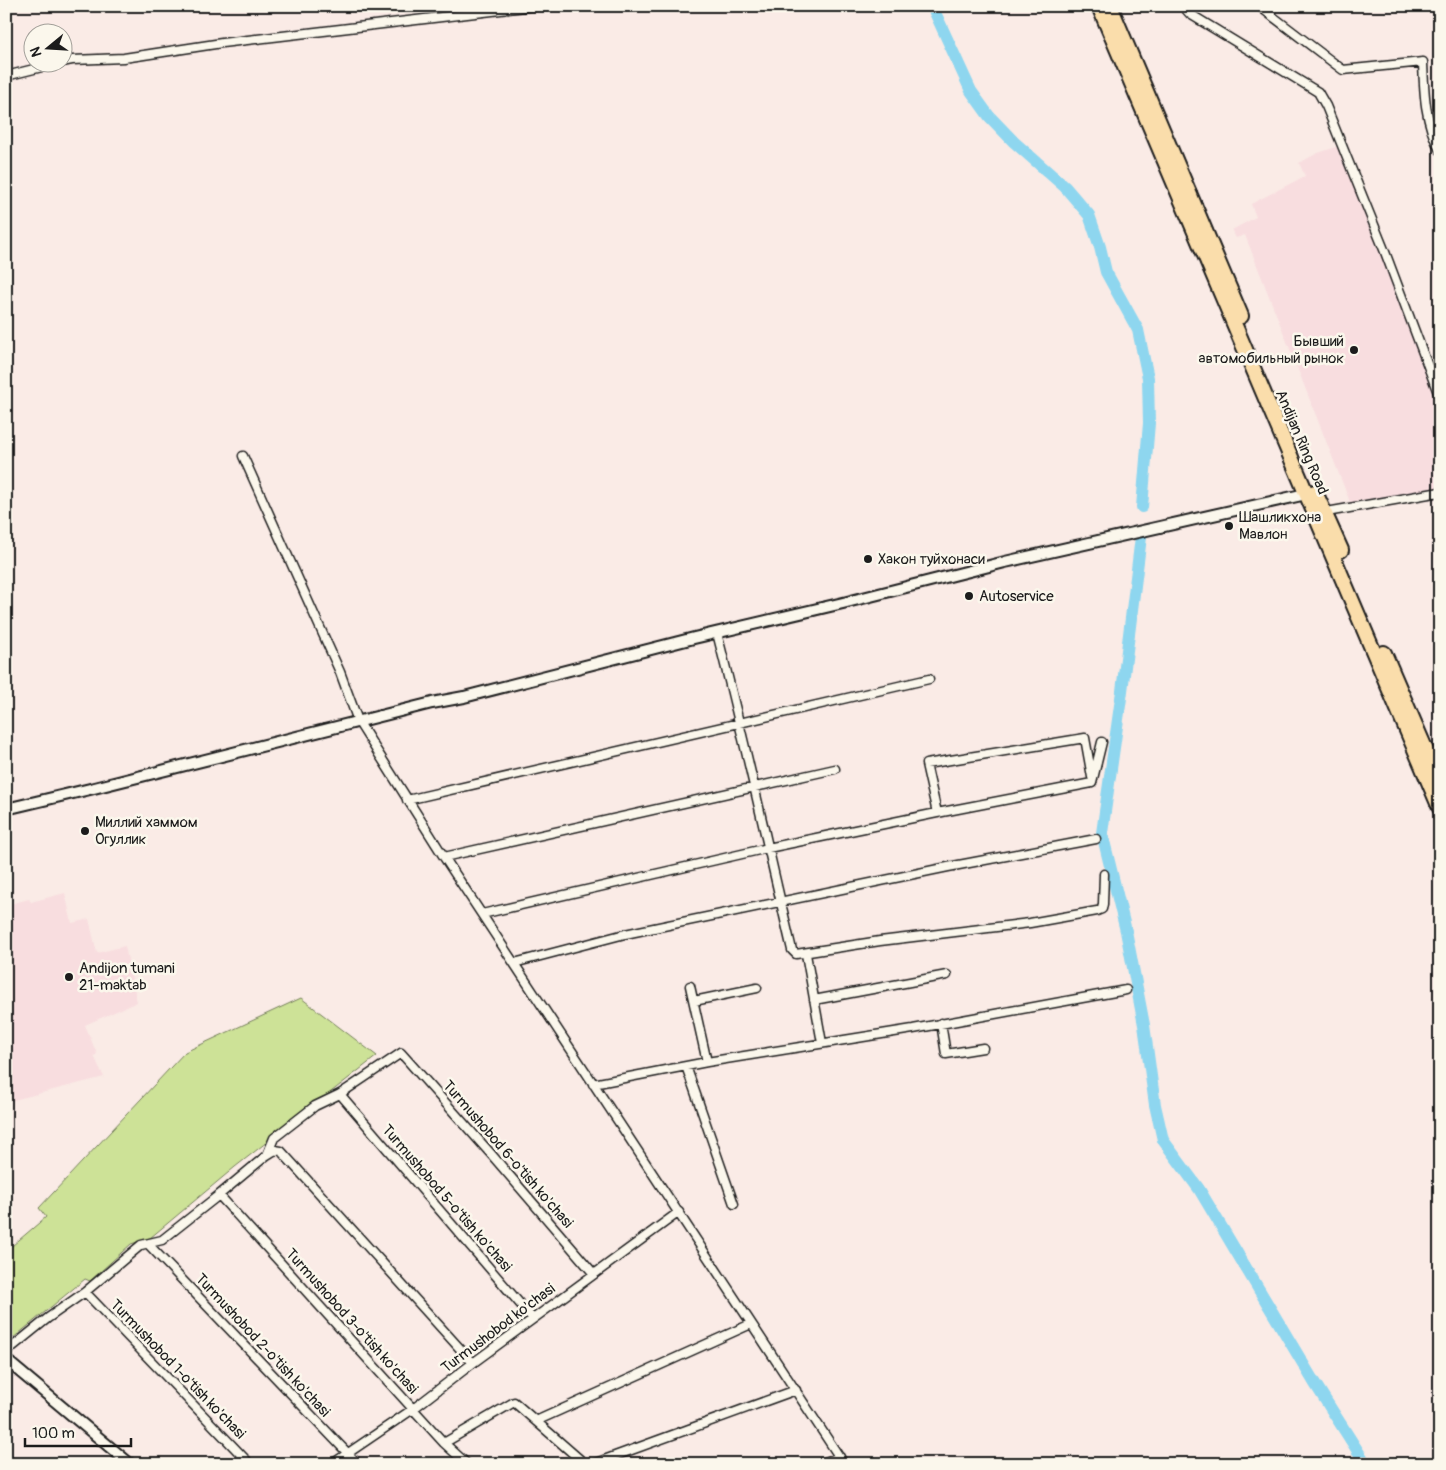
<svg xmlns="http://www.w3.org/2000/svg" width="1446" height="1470" font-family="Pangolin,sans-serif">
<rect width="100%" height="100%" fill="#faebe6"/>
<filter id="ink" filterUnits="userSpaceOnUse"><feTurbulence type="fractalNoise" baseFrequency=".02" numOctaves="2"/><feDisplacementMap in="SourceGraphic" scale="10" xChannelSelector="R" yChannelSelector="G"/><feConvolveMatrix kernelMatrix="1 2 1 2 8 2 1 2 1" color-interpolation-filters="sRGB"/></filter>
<g filter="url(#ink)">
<!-- built -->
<path fill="#f8dddf" d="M1339 146 1440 402V488L1350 502 1245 235 1236 238 1232 230 1256 217 1251 204 1305 176 1299 163 1318 153Z
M65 893 72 923 89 919 97 953 125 946 137 1002 85 1025 97 1054 94 1056 104 1077 6 1102V905L29 899 31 902Z"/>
<!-- green -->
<path fill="#cde297" stroke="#747f5a" d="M301 998 377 1056 235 1167 150 1238 131 1244 90 1281 85 1279 12 1339 6 1334V1251L46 1217 39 1208 185 1052Z"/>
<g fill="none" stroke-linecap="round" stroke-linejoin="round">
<!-- river -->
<path stroke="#8ed6ef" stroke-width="12" d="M932 6 971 91 989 116 1014 142 1065 187 1089 215 1100 247 1106 272 1138 330 1148 378 1149 423 1142 507
M1141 537 1122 691 1102 833 1126 931 1144 1025 1155 1105 1163 1140 1199 1189 1314 1382 1366 1464"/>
<defs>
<path id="street" d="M1183 6 1190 14 1318 92 1326 106 1385 252 1440 398
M1259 6 1343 70 1423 62C1424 93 1425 123 1440 150
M62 62 72 60 124 58 222 43 534 6
M6 76 62 62
M243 456 340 672 358 721 444 857 844 1464
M1321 513 1440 492
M717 633C744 738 767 844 792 950L796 954 880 941 1030 923 1097 911 1102 909 1103 904 1104 874
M407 800 929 679
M937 813 926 764 1085 738 1092 777
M444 857 835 769
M482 914 768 848 937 813 1092 783 1102 742
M806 954 822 1043
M514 963 625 934 948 867 1096 839
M690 986 707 1062
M814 1000 947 975
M694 1001 757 988
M941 1023 946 1054 983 1048
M686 1066 734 1204
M593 1084 707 1062 913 1029 1126 990
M340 1094 533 1319
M267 1155 275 1150 281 1151 473 1363
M219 1195 413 1409 444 1443 467 1464
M148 1244 358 1464
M85 1292 250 1464
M6 1352 48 1318 85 1292 141 1245 162 1240 219 1195 267 1155 274 1138 315 1106 340 1094 401 1053 491 1154 594 1274
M536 1421 751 1324
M444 1443 514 1402 585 1464
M332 1464 413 1409 473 1363 679 1212
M593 1464 796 1390
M819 1464 840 1457"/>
<path id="secondary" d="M6 809 90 789 432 703 464 697 694 638 843 603 1005 562 1306 494 1312 491
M6 1360 130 1464"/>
<path id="highway" d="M1099 6 1440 808
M1110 6 1241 316
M1315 492 1341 550
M1384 653 1440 783"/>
</defs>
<!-- street casing -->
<use href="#street" stroke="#1c1c1c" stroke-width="11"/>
<!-- secondary casing -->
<use href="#secondary" stroke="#1c1c1c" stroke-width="14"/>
<!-- highway casing -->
<use href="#highway" stroke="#1c1c1c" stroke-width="18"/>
<!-- street -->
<use href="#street" stroke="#fbf7ec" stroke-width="8"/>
<!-- secondary -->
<use href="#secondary" stroke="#fbf7ec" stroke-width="10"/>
<!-- highway -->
<use href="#highway" stroke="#faddab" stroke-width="14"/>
</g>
</g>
<!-- markers -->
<g fill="#1c1c1c" stroke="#fbf7ec" stroke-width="2">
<circle cx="1354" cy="350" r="5"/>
<circle cx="1229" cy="526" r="5"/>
<circle cx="868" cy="559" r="5"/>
<circle cx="969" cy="596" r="5"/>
<circle cx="85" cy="831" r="5"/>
<circle cx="69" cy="977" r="5"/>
</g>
<g text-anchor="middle" stroke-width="5" stroke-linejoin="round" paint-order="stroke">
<!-- poi labels -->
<g font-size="15" fill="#1c1c1c" stroke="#fbf7ec" text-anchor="start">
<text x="1344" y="346" text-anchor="end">Бывший<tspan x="1344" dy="17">автомобильный рынок</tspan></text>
<text x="1239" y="522">Шашликхона<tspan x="1239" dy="17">Мавлон</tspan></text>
<text x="878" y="564">Хакон туйхонаси</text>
<text x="979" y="601">Autoservice</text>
<text x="95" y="827">Миллий хаммом<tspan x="95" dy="17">Огуллик</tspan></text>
<text x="79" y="973">Andijon tumani<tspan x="79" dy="17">21-maktab</tspan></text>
</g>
<!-- street labels -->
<g font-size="15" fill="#1c1c1c" stroke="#fbf7ec">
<text transform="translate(1302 442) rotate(67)" y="5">Andijan Ring Road</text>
<text transform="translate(508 1154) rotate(49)" y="5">Turmushobod 6-o'tish ko'chasi</text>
<text transform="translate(447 1198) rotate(49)" y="5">Turmushobod 5-o'tish ko'chasi</text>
<text transform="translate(352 1321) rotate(48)" y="5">Turmushobod 3-o'tish ko'chasi</text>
<text transform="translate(498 1328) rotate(-37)" y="5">Turmushobod ko'chasi</text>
<text transform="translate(263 1345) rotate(47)" y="5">Turmushobod 2-o'tish ko'chasi</text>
<text transform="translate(178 1369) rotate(46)" y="5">Turmushobod 1-o'tish ko'chasi</text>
</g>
</g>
<!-- margin -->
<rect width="1446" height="1470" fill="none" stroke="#fbf7ec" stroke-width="25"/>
<rect x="12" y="12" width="1421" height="1445" fill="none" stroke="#1c1c1c" stroke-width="2" filter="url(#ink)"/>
<!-- north arrow -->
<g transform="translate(48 48) rotate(252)"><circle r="24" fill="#fbf7ec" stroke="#a29f99"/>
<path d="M0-4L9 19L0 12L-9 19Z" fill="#1c1c1c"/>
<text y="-8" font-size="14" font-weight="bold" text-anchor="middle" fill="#1c1c1c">N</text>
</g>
<!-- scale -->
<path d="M25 1438v8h106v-8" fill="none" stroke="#1c1c1c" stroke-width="2.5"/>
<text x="32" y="1438" font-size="15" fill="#1c1c1c" stroke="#fbf7ec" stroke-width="4" paint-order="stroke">100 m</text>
</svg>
